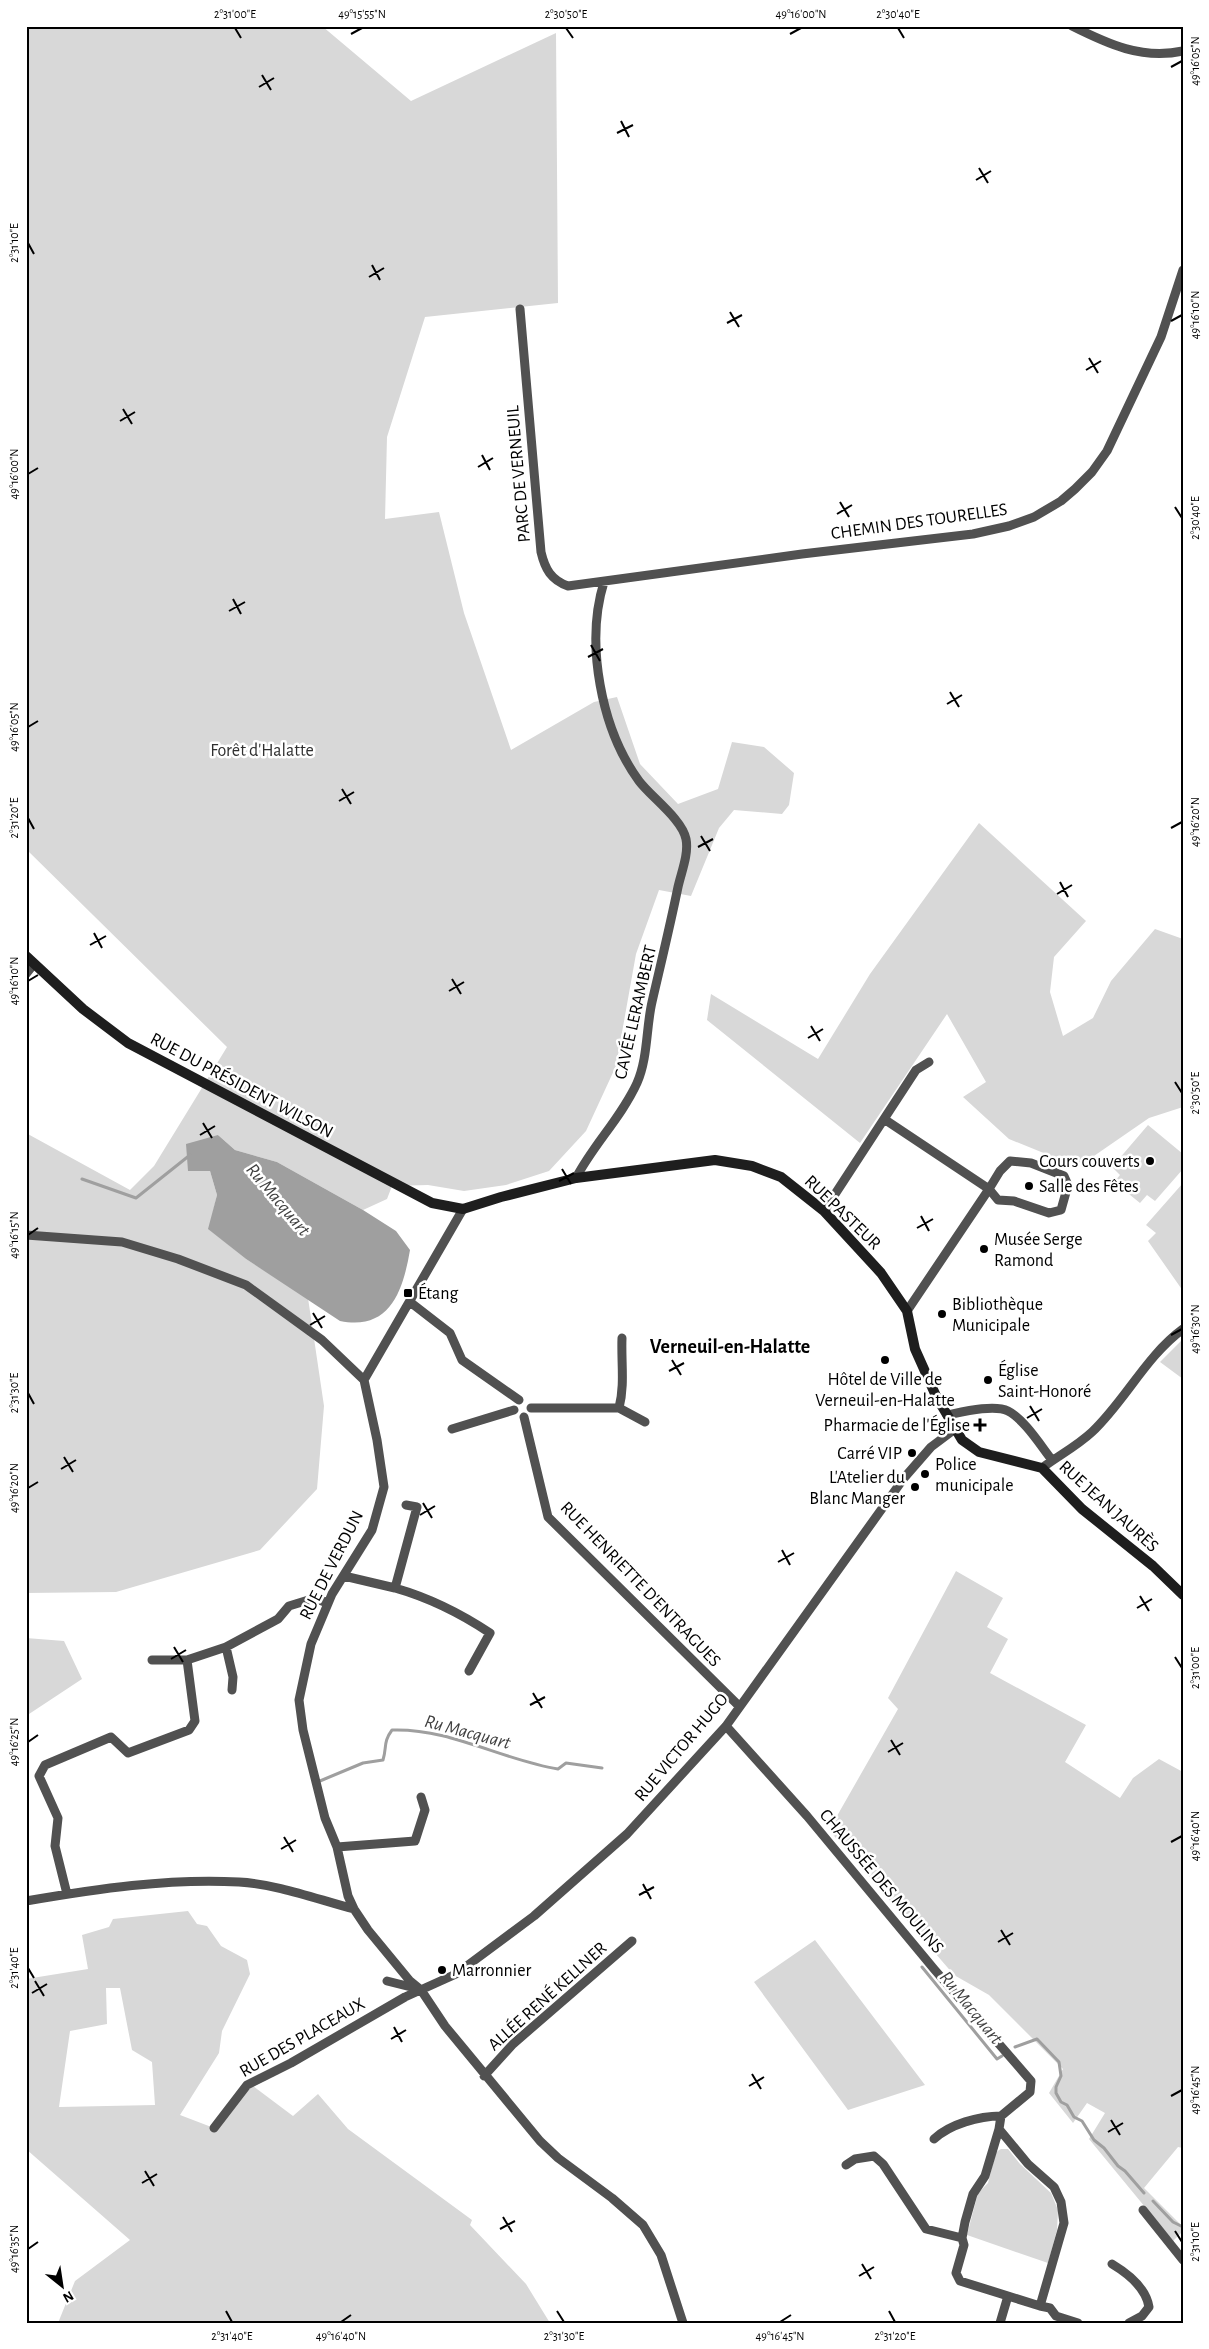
<svg xmlns="http://www.w3.org/2000/svg" width="1209" height="2349" font-family="'Alegreya Sans',sans-serif">
<rect width="100%" height="100%" fill="#fff"/>
<!-- green -->
<path fill="#d8d8d8" fill-rule="evenodd" d="M26 26H322L411 101 556 33 558 303 425 317 387 437 385 519 439 512 464 613 511 750 594 702 617 697 640 764 678 804 718 789 732 742 764 747 794 773 789 805 782 814 734 810 719 828 691 896 659 890 636 954 616 1066 586 1131 549 1171 506 1185 464 1191 428 1185 392 1186 387 1199 363 1210 277 1162 235 1150 218 1135 210 1171 217 1195 209 1229 246 1259 308 1298 324 1406 317 1489 260 1550 116 1592 26 1593V1133L130 1190 154 1166 227 1047 26 849Z
M979 823 1086 921 1054 957 1050 992 1063 1036 1093 1018 1111 981 1155 929 1183 939V1107L1149 1118 1078 1167 1009 1139 963 1097 986 1082 947 1014 860 1143 707 1020 711 994 818 1059 870 974Z
M1148 1125 1183 1154V1169L1155 1201 1147 1195 1140 1203 1114 1182 1120 1175 1112 1167Z
M1183 1183V1291L1148 1241 1156 1233 1146 1225Z
M1183 1339V1379L1160 1362Z
M956 1571 1003 1598 987 1627 1008 1639 990 1673 1086 1725 1065 1762 1120 1798 1133 1778 1159 1759 1183 1772V2148L1178 2147 1144 2188 1183 2227V2231L1173 2241 1089 2139 1105 2113 1087 2103 1073 2123 1049 2093 1063 2069 989 1995 954 1975 829 1830 898 1709 888 1698Z
M26 1638 64 1641 82 1679 26 1716Z
M188 1911 197 1924 207 1926 221 1946 247 1960 250 1974 222 2031 219 2053 180 2115 214 2128 249 2083 293 2116 318 2094 348 2129 472 2220 470 2225 526 2284 550 2323H58L75 2281 130 2240 26 2149V1979L88 1969 82 1935 109 1927 113 1919ZM106 1988H120L132 2050 152 2062 155 2105 59 2107 70 2031 107 2024Z
M815 1940 925 2085 848 2110 754 1982Z
M1001 2149H1008L1020 2164 1051 2193 1058 2210 1057 2230 1048 2263 967 2235 978 2193 988 2183 996 2152Z"/>
<!-- water -->
<path fill="#9f9f9f" d="M218 1135 235 1150 277 1162 363 1210 396 1231 410 1250C403 1291 390 1331 340 1321L246 1259 208 1229 217 1195 210 1171H188L186 1144Z"/>
<g fill="none" stroke-linecap="round" stroke-linejoin="round">
<!-- stream -->
<path stroke="#9f9f9f" stroke-width="3" d="M82 1179 136 1198 190 1155
M320 1781 363 1763 383 1760C387 1747 383 1742 392 1730 450 1728 502 1760 558 1769L566 1763 602 1768
M922 1967 997 2059 1002 2056
M1015 2047 1037 2039 1059 2062 1061 2076 1056 2087V2093L1061 2102 1067 2105 1074 2117 1082 2121 1094 2140 1104 2148 1118 2166 1125 2171 1144 2193
M1153 2201 1173 2222 1183 2227"/>
<!-- street -->
<path stroke="#515151" stroke-width="9" d="M1072 26C1108 44 1142 60 1183 51
M520 309 541 552C545 569 551 580 568 586L802 554 973 534 1009 526 1034 517 1061 501 1075 489 1092 472 1107 451 1161 337 1183 270
M26 974 34 964
M1010 1161 1031 1163 1064 1176 1068 1185 1061 1210 1049 1213 1014 1201 998 1200 989 1189 1000 1171Z
M576 1178C593 1145 621 1118 637 1083 648 1058 646 1028 652 1002 661 963 670 926 678 887 681 873 689 854 686 839 682 819 651 797 639 781 601 729 585 643 604 582
M463 1209 364 1380 377 1440 384 1487 372 1530 332 1594 311 1644 299 1700 303 1730 325 1818 337 1847 348 1896 354 1909 368 1930 410 1981 421 1990 445 2026 540 2141 558 2158 612 2198 643 2225 661 2255 683 2323
M824 1211 884 1119
M26 1235 122 1242 178 1259 246 1285 322 1340 364 1380
M410 1302 450 1333 462 1360 519 1400
M907 1311 989 1189 884 1119 916 1070 929 1062
M531 1408H619L645 1422
M619 1408C625 1385 621 1362 622 1338
M947 1415C962 1412 994 1404 1008 1411 1024 1419 1041 1446 1052 1460
M524 1417 548 1517 739 1706
M452 1429 514 1410
M1042 1468C1058 1456 1077 1446 1092 1432 1125 1401 1146 1356 1183 1329
M344 1576 395 1588 417 1507 406 1505
M395 1588C430 1598 460 1613 490 1633L469 1671
M226 1647 233 1677 232 1690
M152 1660H187
M726 1726 807 1816 934 1969 1031 2081 1030 2092 1001 2116 999 2129 1028 2164 1054 2187 1061 2202 1064 2223 1040 2306 1008 2296 1000 2323
M337 1847 415 1841 425 1810 421 1797
M67 1894 55 1846 58 1818 39 1776 45 1765 111 1737 128 1753 189 1730 195 1721 187 1660 226 1647 278 1619 289 1606 315 1598 327 1603
M26 1901C96 1889 168 1878 239 1882 277 1884 316 1899 354 1909
M387 1981 419 1989
M484 2076 513 2044 632 1941
M214 2128 247 2085 291 2063 405 1997 456 1974 534 1916 627 1834 726 1726 904 1478 931 1447 955 1429
M999 2129 985 2176 973 2194 965 2222 962 2238 964 2245 956 2273 960 2281 1008 2296
M934 2139C950 2124 979 2116 1001 2116
M846 2165 855 2159 874 2156 883 2164 926 2229 962 2238
M1143 2210 1183 2260
M1112 2264C1127 2273 1146 2288 1149 2307L1142 2316 1129 2323
M1040 2306 1050 2308 1056 2316 1078 2323"/>
<!-- secondary -->
<path stroke="#1e1e1e" stroke-width="10" d="M26 956 83 1009 128 1043 432 1203 463 1209 501 1197 576 1178 715 1160 752 1166 781 1177 824 1211 881 1273 907 1311 915 1349 936 1396 962 1440 979 1452 1042 1468 1082 1509 1153 1566 1183 1595"/>
</g>
<!-- ticks -->
<path fill="none" stroke="#000" stroke-width="2" d="M235 28 241 38M566 28 573 38M898 28 904 38M351 34 362 28M790 34 801 28M1171 67 1182 61M262 75 271 90M259 87 274 78M621 121 629 137M617 133 633 125M979 168 988 183M976 180 991 171M28 243 34 254M372 265 380 280M369 277 384 268M730 312 739 327M1171 321 1182 315M727 323 742 315M1089 358 1098 373M1086 370 1101 361M123 409 132 424M120 421 135 412M482 455 490 470M478 467 493 458M28 474 38 468M840 502 849 517M1175 507 1182 518M837 514 852 505M233 599 241 614M229 611 245 602M591 645 600 661M588 657 603 649M950 692 959 707M947 704 962 695M28 727 38 721M342 789 351 804M339 801 354 792M28 818 34 829M1171 828 1182 822M701 836 710 851M698 847 713 839M1060 882 1068 897M1057 894 1072 885M94 933 102 948M90 945 106 936M452 979 461 994M28 981 38 975M449 991 464 982M811 1026 820 1041M808 1038 823 1029M1175 1082 1182 1093M203 1123 212 1138M200 1135 215 1126M562 1169 571 1184M559 1181 574 1173M921 1216 929 1231M917 1228 933 1219M28 1235 38 1228M313 1313 322 1328M310 1325 325 1316M1171 1335 1182 1329M672 1360 681 1375M669 1371 684 1363M28 1393 34 1404M1030 1406 1039 1421M1027 1418 1042 1409M64 1457 73 1472M61 1469 76 1460M28 1488 38 1482M423 1503 432 1518M420 1515 435 1506M782 1550 790 1565M778 1562 794 1553M1140 1596 1149 1611M1137 1608 1152 1599M174 1647 183 1662M1175 1657 1182 1668M171 1659 186 1650M533 1693 542 1708M530 1705 545 1697M891 1740 900 1755M28 1742 38 1735M888 1752 903 1743M284 1837 293 1852M1171 1842 1182 1836M281 1849 296 1840M643 1884 651 1899M639 1895 654 1887M1001 1930 1010 1945M998 1942 1013 1933M28 1968 34 1978M35 1981 44 1996M32 1993 47 1984M394 2027 402 2042M391 2039 406 2030M752 2074 761 2089M749 2086 764 2077M1171 2096 1182 2090M1111 2120 1120 2135M1108 2132 1123 2123M145 2171 154 2186M142 2183 157 2174M503 2217 512 2232M500 2229 515 2221M1175 2231 1182 2242M28 2249 38 2242M862 2264 871 2279M859 2276 874 2267M226 2311 232 2322M557 2311 564 2322M889 2311 895 2322M341 2322 351 2315M780 2322 791 2315"/>
<!-- markers -->
<g fill="#000" stroke="#fff" stroke-width="2">
<circle cx="1150" cy="1161" r="5"/>
<circle cx="1029" cy="1186" r="5"/>
<circle cx="984" cy="1249" r="5"/>
<rect x="403" y="1288" width="10" height="10" rx="2.5"/>
<circle cx="942" cy="1314" r="5"/>
<circle cx="885" cy="1360" r="5"/>
<circle cx="988" cy="1380" r="5"/>
<path d="M977.5 1417.5h5v5h5v5h-5v5h-5v-5h-5v-5h5z"/>
<circle cx="912" cy="1453" r="5"/>
<circle cx="925" cy="1474" r="5"/>
<circle cx="915" cy="1487" r="5"/>
<circle cx="442" cy="1970" r="5"/>
</g>
<g text-anchor="middle" stroke-width="5" stroke-linejoin="round" paint-order="stroke">
<!-- street labels -->
<g font-size="18" fill="#000" stroke="#fff">
<text transform="translate(518 474) rotate(-95)" y="6">PARC DE VERNEUIL</text>
<text transform="translate(919 521) rotate(-8)" y="6">CHEMIN DES TOURELLES</text>
<text transform="translate(635 1012) rotate(-77)" y="6">CAVÉE LERAMBERT</text>
<text transform="translate(242 1085) rotate(28)" y="6">RUE DU PRÉSIDENT WILSON</text>
<text transform="translate(843 1212) rotate(44)" y="6">RUE PASTEUR</text>
<text transform="translate(1109 1506) rotate(42)" y="6">RUE JEAN JAURÈS</text>
<text transform="translate(331 1565) rotate(-63)" y="6">RUE DE VERDUN</text>
<text transform="translate(641 1584) rotate(46)" y="6">RUE HENRIETTE D'ENTRAGUES</text>
<text transform="translate(681 1747) rotate(-50)" y="6">RUE VICTOR HUGO</text>
<text transform="translate(882 1881) rotate(50)" y="6">CHAUSSÉE DES MOULINS</text>
<text transform="translate(547 1996) rotate(-42)" y="6">ALLÉE RENÉ KELLNER</text>
<text transform="translate(302 2037) rotate(-30)" y="6">RUE DES PLACEAUX</text>
</g>
<!-- park labels -->
<g font-size="18" fill="#2f2f2f" stroke="#fff">
<text x="262" y="756">Forêt d'Halatte</text>
</g>
<!-- poi labels -->
<g font-size="18" fill="#000" stroke="#fff" text-anchor="start">
<text x="1140" y="1167" text-anchor="end">Cours couverts</text>
<text x="1039" y="1192">Salle des Fêtes</text>
<text x="994" y="1245">Musée Serge<tspan x="994" dy="21">Ramond</tspan></text>
<text x="418" y="1299">Étang</text>
<text x="952" y="1310">Bibliothèque<tspan x="952" dy="21">Municipale</tspan></text>
<text x="998" y="1376">Église<tspan x="998" dy="21">Saint-Honoré</tspan></text>
<text x="885" y="1385" text-anchor="middle">Hôtel de Ville de<tspan x="885" dy="21">Verneuil-en-Halatte</tspan></text>
<text x="970" y="1431" text-anchor="end">Pharmacie de l'Église</text>
<text x="902" y="1459" text-anchor="end">Carré VIP</text>
<text x="935" y="1470">Police<tspan x="935" dy="21">municipale</tspan></text>
<text x="905" y="1483" text-anchor="end">L'Atelier du<tspan x="905" dy="21">Blanc Manger</tspan></text>
<text x="452" y="1976">Marronnier</text>
</g>
<!-- water labels -->
<g font-size="19" font-style="italic" fill="#404040" stroke="#fff">
<text transform="translate(279 1199) rotate(50)" y="7">Ru Macquart</text>
<text transform="translate(468 1731) rotate(15)" y="7">Ru Macquart</text>
<text transform="translate(972 2007) rotate(51)" y="7">Ru Macquart</text>
</g>
<!-- quarter labels -->
<g font-size="20" font-weight="bold" fill="#000" stroke="#fff">
<text x="730" y="1353">Verneuil-en-Halatte</text>
</g>
</g>
<!-- border -->
<rect width="1209" height="2349" fill="none" stroke="#ffffff" stroke-width="55"/>
<!-- north arrow -->
<g transform="translate(62 2286) rotate(150)" stroke="#ffffff" stroke-width="4" paint-order="stroke">
<path d="M0-4L9 19L0 12L-9 19Z" fill="#000000"/>
<text y="-8" font-size="14" font-weight="bold" text-anchor="middle" fill="#000000">N</text>
</g>
<rect x="28" y="28" width="1154" height="2294" fill="none" stroke="#000" stroke-width="2"/>
<g font-size="12" text-anchor="middle" fill="#000">
<text x="235" y="18">2°31'00"E</text>
<text x="362" y="18">49°15'55"N</text>
<text x="566" y="18">2°30'50"E</text>
<text x="801" y="18">49°16'00"N</text>
<text x="898" y="18">2°30'40"E</text>
<text transform="translate(1195 61) rotate(-90)" y="4">49°16'05"N</text>
<text transform="translate(14 243) rotate(-90)" y="4">2°31'10"E</text>
<text transform="translate(1195 315) rotate(-90)" y="4">49°16'10"N</text>
<text transform="translate(14 474) rotate(-90)" y="4">49°16'00"N</text>
<text transform="translate(1195 518) rotate(-90)" y="4">2°30'40"E</text>
<text transform="translate(14 727) rotate(-90)" y="4">49°16'05"N</text>
<text transform="translate(14 818) rotate(-90)" y="4">2°31'20"E</text>
<text transform="translate(1195 822) rotate(-90)" y="4">49°16'20"N</text>
<text transform="translate(14 981) rotate(-90)" y="4">49°16'10"N</text>
<text transform="translate(1195 1093) rotate(-90)" y="4">2°30'50"E</text>
<text transform="translate(14 1235) rotate(-90)" y="4">49°16'15"N</text>
<text transform="translate(1195 1329) rotate(-90)" y="4">49°16'30"N</text>
<text transform="translate(14 1393) rotate(-90)" y="4">2°31'30"E</text>
<text transform="translate(14 1488) rotate(-90)" y="4">49°16'20"N</text>
<text transform="translate(1195 1668) rotate(-90)" y="4">2°31'00"E</text>
<text transform="translate(14 1742) rotate(-90)" y="4">49°16'25"N</text>
<text transform="translate(1195 1836) rotate(-90)" y="4">49°16'40"N</text>
<text transform="translate(14 1968) rotate(-90)" y="4">2°31'40"E</text>
<text transform="translate(1195 2090) rotate(-90)" y="4">49°16'45"N</text>
<text transform="translate(1195 2242) rotate(-90)" y="4">2°31'10"E</text>
<text transform="translate(14 2249) rotate(-90)" y="4">49°16'35"N</text>
<text x="232" y="2340">2°31'40"E</text>
<text x="341" y="2340">49°16'40"N</text>
<text x="564" y="2340">2°31'30"E</text>
<text x="780" y="2340">49°16'45"N</text>
<text x="895" y="2340">2°31'20"E</text>
</g>
</svg>
